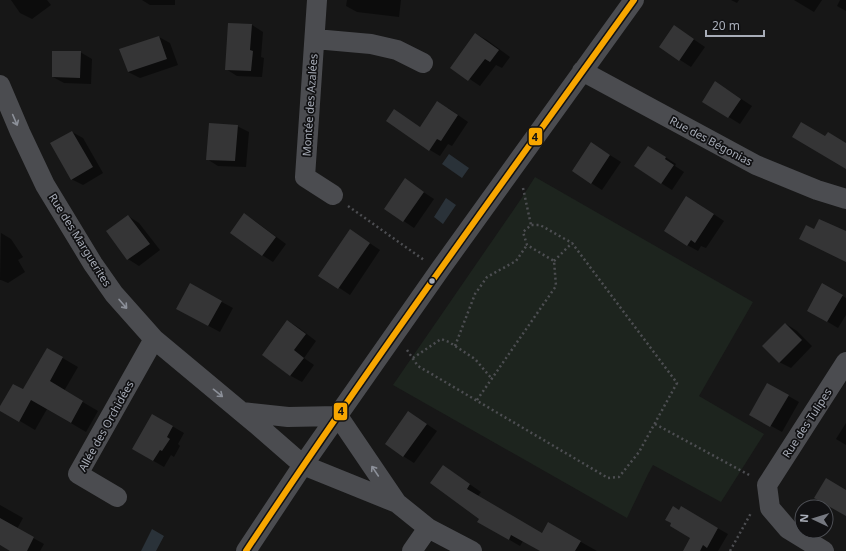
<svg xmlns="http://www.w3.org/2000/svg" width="846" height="551" font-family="'Noto Sans',sans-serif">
<rect width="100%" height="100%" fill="#171717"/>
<!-- green -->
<path fill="#1d241e" d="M535 177 753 302 699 396 764 434 721 502 653 465 648 474 627 518 393 385 521 199Z"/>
<!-- water -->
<path fill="#2a3239" d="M449 154 469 168 462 178 442 164Z
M446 198 456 205 443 224 434 217Z
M152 529 164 536 156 551H141Z"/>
<!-- shadow -->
<path fill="#0007" d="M11 0H47L51 5 32 19 20 13Z
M142 0H175V5H150Z
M347 0H401L399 17 357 12 346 6Z
M731 0H739L737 3Z
M794 0H822L814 12Z
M840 0H846V11L837 6Z
M252 25 263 32 261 57 264 58 262 77 237 76 226 69Z
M674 26 705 47 691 67 660 47Z
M476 34 487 40 510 57 502 68 496 65 480 86 452 67Z
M159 37 170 43 178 65 140 78 128 72Z
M80 52 92 59 91 84 64 83 53 77Z
M726 89 752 106 740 124 703 101Z
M448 108 468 122 452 146 448 144 440 156 430 150 421 127Z
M237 126 249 132 246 167 218 166 207 159Z
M72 132 83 138 103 173 83 185 71 179Z
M602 150 621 162 602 190 591 183Z
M659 153 676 164 675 166 684 172 672 190 661 183Z
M405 180 434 199 414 228 386 209Z
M697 203 724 221 706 248 701 246 698 251 687 245Z
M244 214 255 221 286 244 273 262 262 255Z
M128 216 139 223 160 250 139 266 128 259 107 231Z
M350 230 380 250 350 295 320 275Z
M1 233 11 239 23 257 18 260 25 272 8 283 1 280H0Z
M190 285 233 308 220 332 188 315Z
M823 285 846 298V315L838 328 808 310Z
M288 321 299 328 316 341 304 358 314 365 302 382 291 376 263 355Z
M786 324 797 331 812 346 791 368 779 362Z
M47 349 78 367 64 391 98 411 86 432 47 409 35 430 0 409V408L23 390Z
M767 384 799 402 782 432 750 414Z
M409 412 437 431 414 463 403 456Z
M153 415 184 433 178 444 180 446 174 457 171 455 164 467 133 449Z
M846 423V445L836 439Z
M443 466 481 492 478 496 543 535 549 524 597 551H541L523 541 520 546 479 522 481 518Z
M0 505 23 518 17 529 44 544 40 551H12L0 545Z
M682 508 728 534 718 551H692L691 537Z"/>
<!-- building -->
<path fill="#353536" d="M228 23 252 24 250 50 253 51 251 71 225 70Z
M674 25 694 39 679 61 659 47Z
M475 33 499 50 490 62 485 59 468 81 450 68Z
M159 36 167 59 128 72 119 49Z
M52 51H81L80 78 52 77Z
M715 81 741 99 728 118 702 102Z
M437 101 458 115 441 141 437 139 429 151 386 121 394 109 420 127Z
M801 122 825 136 828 132 846 143V169L792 137Z
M209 123 238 125 235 161 206 160Z
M72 131 93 167 71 180 50 143Z
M591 142 610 155 591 184 572 171Z
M648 146 666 157 665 159 674 165 661 184 634 166Z
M405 178 424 192 403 222 384 209Z
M686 196 714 214 695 243 691 240 687 246 664 231Z
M244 213 276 237 262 256 230 233Z
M128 215 150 244 127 260 106 231Z
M819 219 846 231V262L799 239 806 225 814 229Z
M350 229 370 243 338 289 318 276Z
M190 283 222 301 208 326 176 309Z
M822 283 843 295 827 322 807 311Z
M287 320 306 334 294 350 304 358 290 376 262 355Z
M785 323 802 340 779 363 762 346Z
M47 348 63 357 50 381 83 401 71 423 31 400 19 422 0 411V406L13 384 23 389Z
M767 383 789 395 770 427 749 415Z
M408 411 427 424 403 457 385 444Z
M152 414 173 426 167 437 170 439 162 451 160 450 153 461 132 449Z
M443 465 470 484 467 489 542 533 548 522 581 541 575 551H540L511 535 509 540 477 522 479 519 430 483Z
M826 478 846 490V516L814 498Z
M673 506 679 510 681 506 718 528 707 548 703 545 700 551H683L690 538 670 526 671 523 665 520Z
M0 518 34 537 27 551H10L0 545Z"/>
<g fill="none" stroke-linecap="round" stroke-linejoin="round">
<!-- path -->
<path stroke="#4d4e52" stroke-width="2.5" stroke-dasharray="2 3" stroke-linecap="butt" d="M523 188 531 225
M348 206 424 260
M554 261 572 243
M455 346 475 294 487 277 516 261 527 245
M407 350 418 366 608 478 619 477 639 452 677 383 572 243 540 225H531L523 232 527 245 554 261
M413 358 441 339 449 342 475 359 492 379
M477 400 556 286 554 261
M655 424 751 476
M730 551 751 513"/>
<!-- street -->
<path stroke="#4b4c50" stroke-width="20" d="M317 0 305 177 333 195
M315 39 371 44 397 50 423 63
M582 71 756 165 817 190 846 199
M0 85 20 132 45 185 93 264 114 294 154 339 256 424 303 465 397 503 428 528 472 551
M242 412 288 417 338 416
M338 416 397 503
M117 497 78 474 154 339
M246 551 303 465 441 268 634 0
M412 551 428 528
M824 551 788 529 770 508 767 485 846 362"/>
<defs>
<path id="bus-1" d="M246 551C370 364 503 182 634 0"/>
</defs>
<!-- bus-1 casing -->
<use href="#bus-1" stroke="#111113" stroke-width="9"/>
<!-- bus-1 -->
<use href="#bus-1" stroke="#f7a600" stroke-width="6"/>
</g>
<!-- one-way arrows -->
<defs><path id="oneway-shaft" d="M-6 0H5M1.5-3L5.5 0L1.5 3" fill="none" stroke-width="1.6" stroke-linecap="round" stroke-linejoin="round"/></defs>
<g stroke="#8c9099">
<use href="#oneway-shaft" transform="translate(15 120) rotate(67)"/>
<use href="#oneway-shaft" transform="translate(123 304) rotate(49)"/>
<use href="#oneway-shaft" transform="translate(218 393) rotate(39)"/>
<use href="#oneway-shaft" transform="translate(375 471) rotate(-124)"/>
</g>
<!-- markers -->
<circle fill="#a8adb8" stroke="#111113" stroke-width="1.5" cx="432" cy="281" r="3.5"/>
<g text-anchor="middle" stroke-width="3.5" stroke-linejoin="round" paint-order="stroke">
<!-- street labels -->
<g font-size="11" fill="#a8adb8" stroke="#111113">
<text transform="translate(310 105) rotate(-86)" y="4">Montée des Azalées</text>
<text transform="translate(711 141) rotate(28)" y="4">Rue des Bégonias</text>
<text transform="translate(80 240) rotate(58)" y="4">Rue des Marguerites</text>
<text transform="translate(807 423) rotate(-57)" y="4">Rue des Tulipes</text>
<text transform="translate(106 426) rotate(-61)" y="4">Allée des Orchidées</text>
</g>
</g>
<g stroke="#111113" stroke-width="1.5">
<rect x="528" y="127" width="15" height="19" rx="4" fill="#f7a600"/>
<rect x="333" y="402" width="15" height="19" rx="4" fill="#f7a600"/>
</g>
<g font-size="11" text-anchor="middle" font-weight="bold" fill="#111">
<text x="535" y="141">4</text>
<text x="341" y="415">4</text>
</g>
<!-- north arrow -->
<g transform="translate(814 519) rotate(274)"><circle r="19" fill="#111113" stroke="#4d4f55"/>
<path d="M0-3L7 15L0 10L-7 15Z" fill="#757880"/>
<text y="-6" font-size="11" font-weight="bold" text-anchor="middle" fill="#a8adb8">N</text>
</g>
<!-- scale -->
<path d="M706 30v6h58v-6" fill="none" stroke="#a8adb8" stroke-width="2"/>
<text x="712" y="30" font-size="12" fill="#a8adb8" stroke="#111113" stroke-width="3" paint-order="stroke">20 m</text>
</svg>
